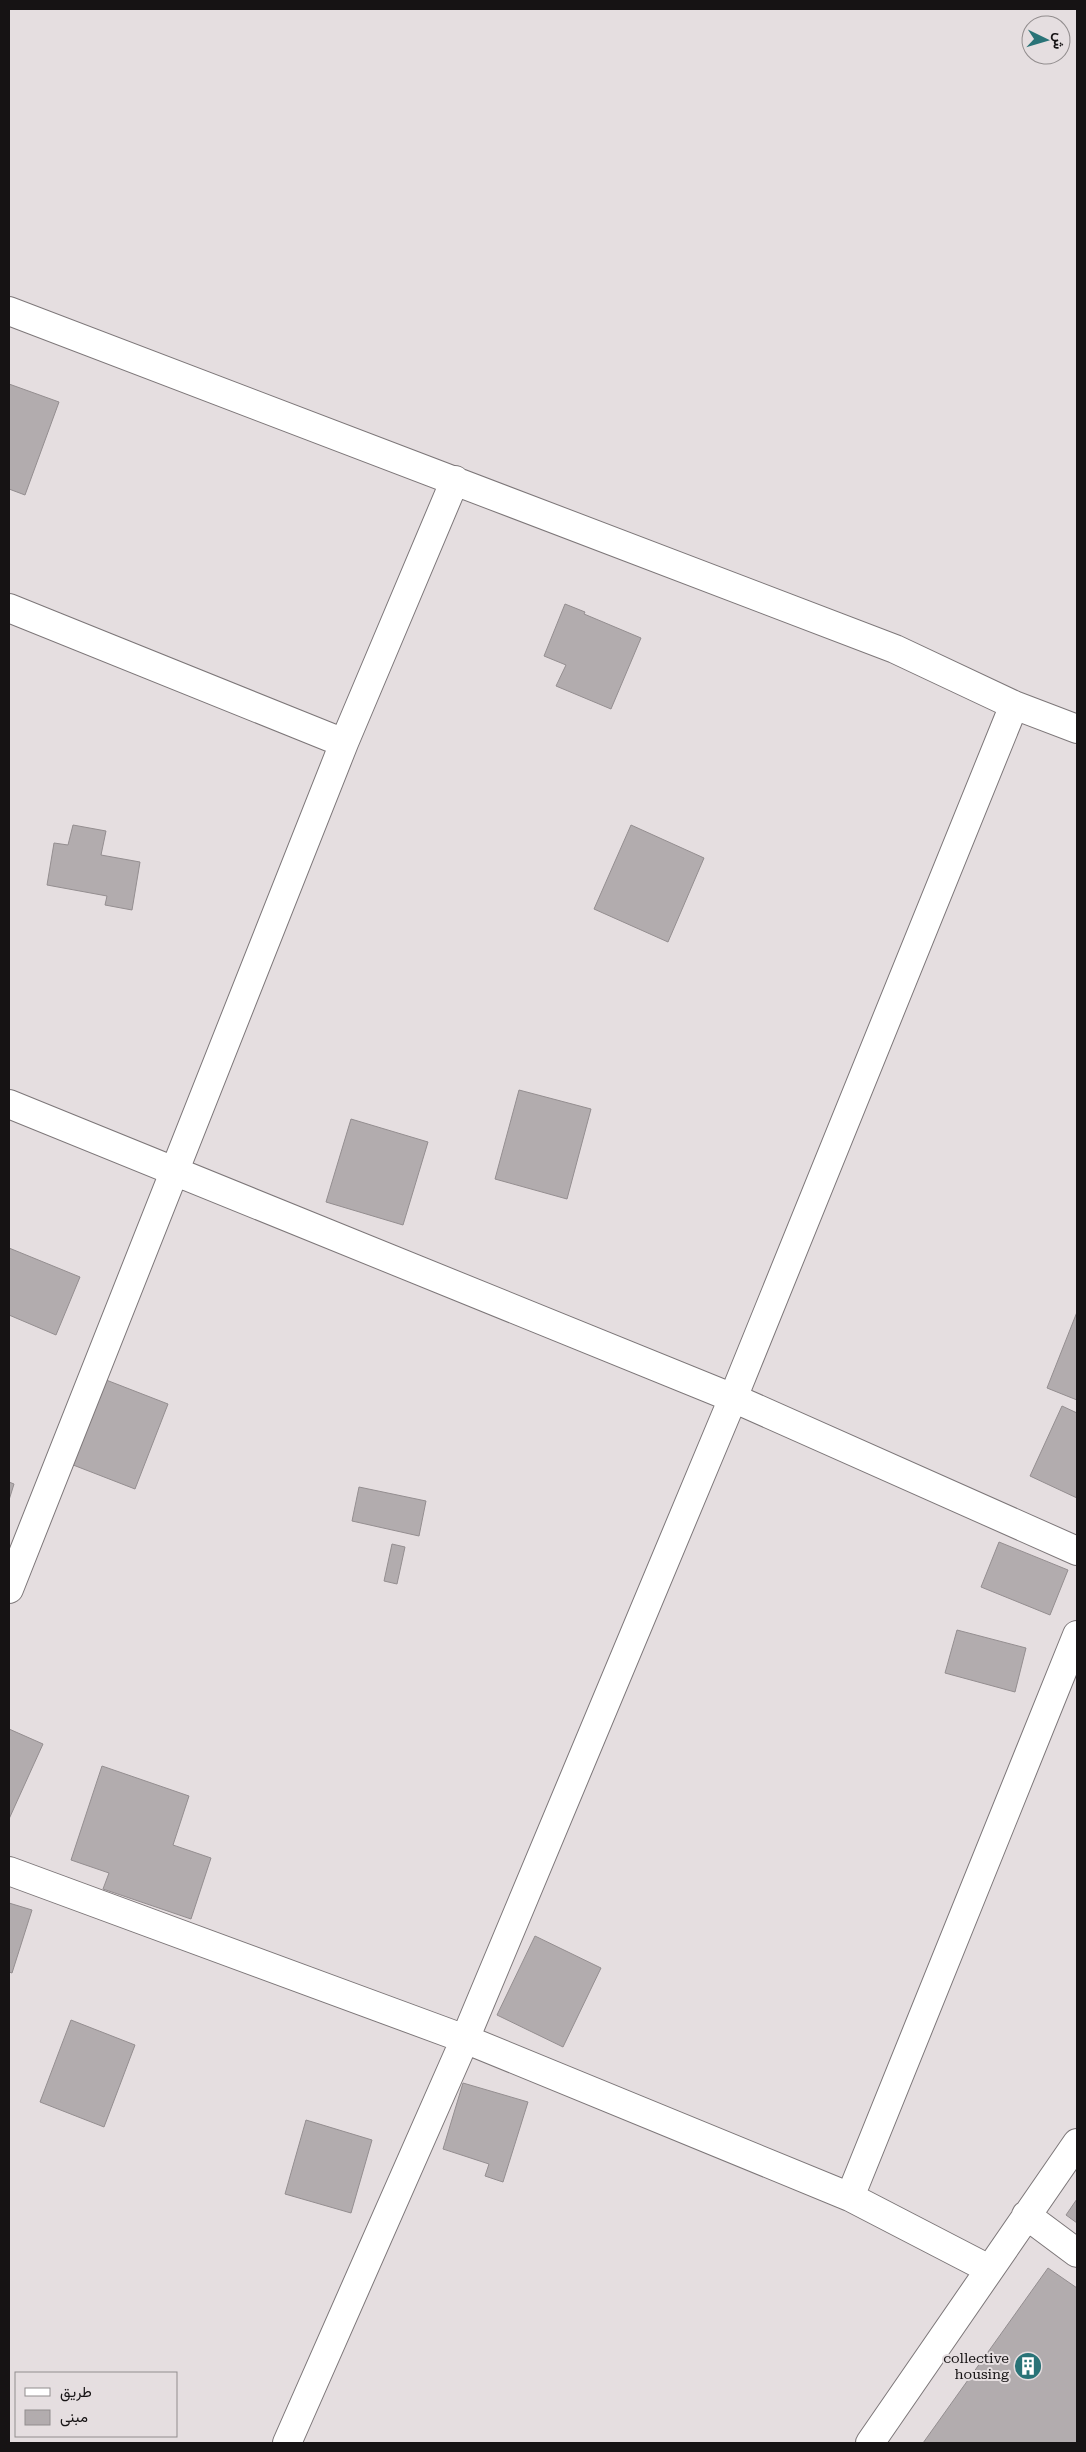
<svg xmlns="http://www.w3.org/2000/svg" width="1086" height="2452" font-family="'Roboto Serif',Vazirmatn,serif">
<rect width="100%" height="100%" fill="#e5dee0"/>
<!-- building -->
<path fill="#b2acae" stroke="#948e90" d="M9 384 59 402 25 495 9 489Z
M565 604 585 612 584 614 641 638 611 709 556 686 566 665 544 656Z
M73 825 106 831 101 855 140 862 132 910 105 905 107 896 47 885 54 843 68 845Z
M631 825 704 858 668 942 594 909Z
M519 1090 591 1109 567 1199 495 1179Z
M351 1119 428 1142 403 1225 326 1202Z
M9 1248 80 1277 56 1335 9 1315Z
M1077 1312V1400L1047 1388Z
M101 1378 168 1404 135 1489 68 1463Z
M1062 1406 1077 1413V1498L1030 1476Z
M9 1482 14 1484 9 1500Z
M359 1487 426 1501 419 1536 352 1521Z
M999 1542 1068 1570 1050 1615 981 1587Z
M392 1544 405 1547 397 1584 384 1581Z
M957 1630 1026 1648 1015 1692 945 1673Z
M9 1729 43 1744 9 1819Z
M102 1766 189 1796 173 1845 211 1858 191 1919 103 1889 109 1873 71 1860Z
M9 1903 32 1910 12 1973 9 1972Z
M535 1936 601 1968 563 2047 497 2015Z
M71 2020 135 2045 104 2127 40 2102Z
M463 2083 528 2102 503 2182 485 2176 489 2164 443 2149Z
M306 2120 372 2140 351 2213 285 2194Z
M1077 2199V2223L1066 2215Z
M1048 2268 1077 2288V2443H923Z"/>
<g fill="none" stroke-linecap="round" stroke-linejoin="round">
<defs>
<path id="street" d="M9 311 895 649 1014 705 1077 729
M9 608 344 743
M9 1104 733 1398 1077 1551
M9 1589 344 743 455 480
M9 1871 465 2039 850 2197 989 2269
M850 2197 1077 1635
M1026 2215 1077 2253
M287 2443 465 2039 733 1398 1014 705
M870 2443 1077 2143"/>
</defs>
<!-- street casing -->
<use href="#street" stroke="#7d7779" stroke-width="30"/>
<!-- street -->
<use href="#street" stroke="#fff" stroke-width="28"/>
</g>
<!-- icons -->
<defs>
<symbol id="building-disc" viewBox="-11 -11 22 22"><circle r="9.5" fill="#297377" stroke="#e5dee0"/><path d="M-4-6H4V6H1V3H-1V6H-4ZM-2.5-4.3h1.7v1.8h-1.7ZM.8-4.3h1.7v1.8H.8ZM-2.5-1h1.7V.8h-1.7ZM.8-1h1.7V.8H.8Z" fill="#fff"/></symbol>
</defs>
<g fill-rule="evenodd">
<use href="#building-disc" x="1012" y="2350" width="32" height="32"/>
</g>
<g text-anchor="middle" stroke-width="4" stroke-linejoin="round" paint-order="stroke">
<!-- poi labels -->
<g font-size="14" fill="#161314" stroke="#e5dee0" text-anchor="end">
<text x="1009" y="2363">collective<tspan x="1009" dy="16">housing</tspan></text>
</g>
</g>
<!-- border -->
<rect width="1086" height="2452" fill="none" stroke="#161314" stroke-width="20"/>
<!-- legend -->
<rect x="15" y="2372" width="162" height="65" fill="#e5dee0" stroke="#928d8e"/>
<rect x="25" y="2388" width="25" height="8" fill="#ffffff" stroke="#928d8e"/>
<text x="60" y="2397" font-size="15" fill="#161314">طريق</text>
<rect x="25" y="2410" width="25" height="15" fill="#b2acae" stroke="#928d8e"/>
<text x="60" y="2422" font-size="15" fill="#161314">مبنى</text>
<!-- north arrow -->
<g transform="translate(1046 40) rotate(95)"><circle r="24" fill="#e5dee0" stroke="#928d8e"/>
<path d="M0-4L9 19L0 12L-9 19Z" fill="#297377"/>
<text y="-8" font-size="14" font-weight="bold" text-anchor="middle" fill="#161314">ش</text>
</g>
</svg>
